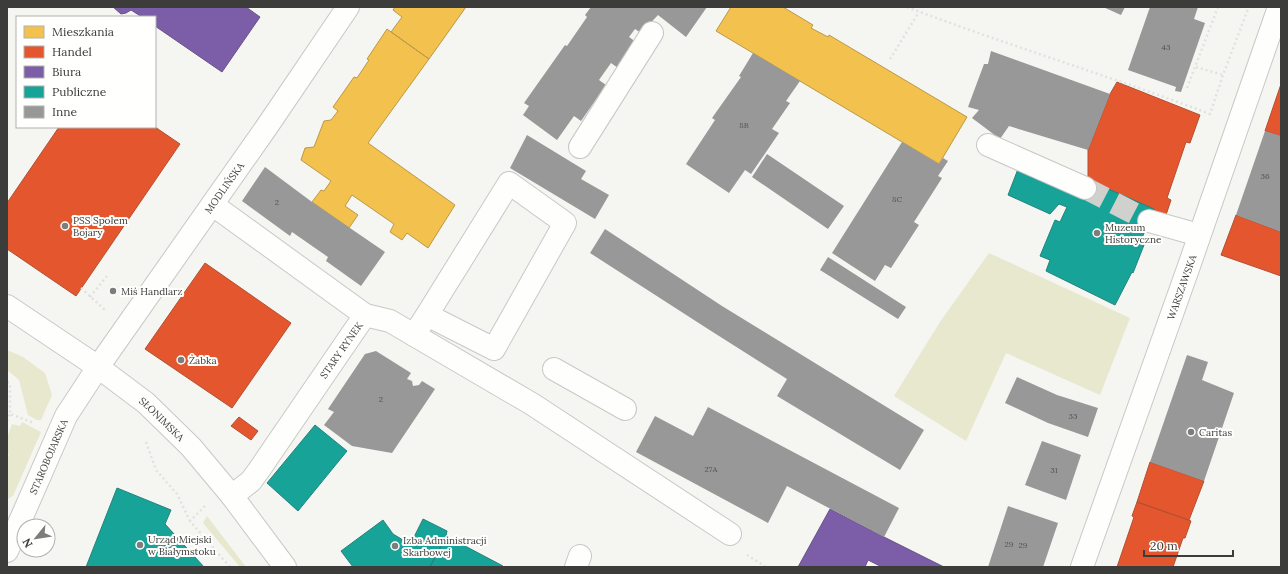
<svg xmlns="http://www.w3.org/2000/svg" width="1288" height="574" font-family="Lora,serif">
<rect width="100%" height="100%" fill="#f5f5f2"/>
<!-- green -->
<path fill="#e8e8cf" d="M989 253 1130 318 1100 395 1006 353 966 441 894 396 940 322Z
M7 350 23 357 45 373 52 395 41 420H37L28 415 19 380 7 370Z
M22 422 41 432 13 496 7 499V459L9 455 7 454V438L12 424 20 426Z
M207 516 246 567H240L203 523Z"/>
<!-- homes -->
<path fill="#f2c14e" stroke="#bb9948" d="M395 7H466L429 59 391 32 402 17 393 10Z
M731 7H783L813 25 811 28 828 37 829 35 967 117 939 164 716 31Z
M387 29 429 59 368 143 455 205 428 248 407 233 402 240 390 232 394 224 352 195 345 206 358 215 349 228 312 202 321 190 324 191 331 181 301 160 305 148 314 147 324 121 331 120 338 111 333 107 354 77 357 78 369 60 367 59Z"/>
<!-- shops -->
<path fill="#e4572e" stroke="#b24f32" d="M1117 82 1200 115 1190 143 1186 142 1167 198 1171 200 1166 215 1088 180V150L1110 94Z
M1281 84V136L1265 131Z
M59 127H155L180 144 76 296 7 249V203Z
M1236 215 1281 232V276L1221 255Z
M205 263 291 323 232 408 145 349Z
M239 417 258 431 251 440 231 426Z
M1150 462 1204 481 1189 520 1137 502Z
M1137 502 1191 521 1185 538H1183L1173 567H1117L1134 517 1132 516Z"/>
<!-- offices -->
<path fill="#7b5ea7" stroke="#685487" d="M113 7H246L260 17 222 72 155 26V17H142L131 10 126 13 121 14Z
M830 509 884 537 944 567H882L868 560 865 567H798Z"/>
<!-- public -->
<path fill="#17a398" stroke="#22847c" d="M1018 169 1088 180 1154 209 1142 238 1146 240 1133 273 1132 272 1115 305 1046 271 1050 260 1040 256 1055 220 1060 222 1067 207 1059 204 1050 214 1008 195Z
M315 425 347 451 298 511 267 483Z
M117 488 171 510 165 524 204 567H86Z
M423 519 447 531 446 536 430 567H353L341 551 383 520 393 534 403 540 404 537 412 541Z
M446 536 503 566 504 567H430Z"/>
<!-- building -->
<path fill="#989898" d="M591 7H707L686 37 658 15 641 33 635 29 629 37 636 42 618 68 611 63 599 80 606 85 581 121 574 116 557 140 523 115 529 106 524 103 565 45 567 46 587 17 585 15Z
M1103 7H1125L1121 15Z
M1150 7H1198L1194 19 1205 23 1181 92 1175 91 1176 87 1128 70Z
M991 51 1110 94 1088 150 1009 126 1000 139 972 118 979 110 968 107 984 64H988Z
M753 53 800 81 786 101 790 103 772 129 779 133 751 174 745 170 729 193 686 164 715 120 712 118 741 77 739 76Z
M1265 131 1281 136V232L1236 215Z
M527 135 586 171 581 179 609 195 595 219 510 168Z
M902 142 939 164 943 158 948 161 938 176 942 178 914 222 919 225 891 268 885 265 875 281 832 253Z
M767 154 844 206 828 229 752 177Z
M265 167 312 202 385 252 361 286 326 261 328 257 292 232 290 236 242 201Z
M605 229 722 306 924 430 900 470 777 396 787 379 708 329 590 253Z
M828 257 906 307 898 319 820 270Z
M376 351 411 373 407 379 412 381 413 386 419 385 422 381 435 389 392 453 352 446 324 425 334 412 328 409 365 354Z
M1187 355 1208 362 1202 380 1234 393 1204 481 1150 462Z
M1017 377 1057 395 1098 408 1088 437 1048 423 1005 403Z
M708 407 899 508 884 537 787 486 768 523 636 452 655 416 693 436Z
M1042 441 1081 455 1066 500 1025 485Z
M1008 506 1058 523 1043 567H988Z"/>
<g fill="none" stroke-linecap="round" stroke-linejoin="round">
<!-- minor-tunnel -->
<path stroke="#d0d0cd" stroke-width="22" stroke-dasharray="22 11" stroke-linecap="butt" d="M1085 188 1149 221"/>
<defs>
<g id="minor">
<path d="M988 145 1085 188"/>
<path d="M580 147 652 33"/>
<path d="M213 205 365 315 259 470 251 481 232 496"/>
<path d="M1149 221 1199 235"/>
<path id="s1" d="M7 306 98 367 146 403 191 447 232 496 285 567"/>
<path d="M365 315 390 321 532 404 730 534"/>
<path d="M414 335 427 315 509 183 565 223 494 349 427 315"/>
<path d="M554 369 625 409"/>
<path id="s2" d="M7 551 66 416 98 367 266 128 348 7"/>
<path d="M576 567 580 556"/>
<path id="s3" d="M1082 567 1189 266 1279 7"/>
</g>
</defs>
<!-- minor casing -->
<use href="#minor" stroke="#c8c8c7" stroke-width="24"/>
<!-- path -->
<path stroke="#e1e1e1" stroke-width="2.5" stroke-dasharray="2 3" stroke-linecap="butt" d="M907 7C1007 45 1110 76 1210 114L1223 75 1248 9
M890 59 919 12
M1196 67 1223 75
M1187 88 1218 7
M81 288 105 310
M90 297 107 276
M7 382 10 384V414L34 423
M7 421 10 414
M146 442 156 470 177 494 190 521
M205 506 190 521 230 567
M747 555 766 567"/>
<!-- minor -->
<use href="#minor" stroke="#fefefd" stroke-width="22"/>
</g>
<!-- markers -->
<g fill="#7d7d7b" stroke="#fffffe" stroke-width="1.5">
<circle cx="65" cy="226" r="4"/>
<circle cx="1097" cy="233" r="4"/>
<circle cx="113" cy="291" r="4"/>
<circle cx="181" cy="360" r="4"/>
<circle cx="1191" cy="432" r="4"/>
<circle cx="140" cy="545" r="4"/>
<circle cx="395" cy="546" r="4"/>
</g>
<g text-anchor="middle" stroke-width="4" stroke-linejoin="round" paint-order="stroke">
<!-- number labels -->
<g font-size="8" fill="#535352">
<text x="1166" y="50">43</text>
<text x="744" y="128">8B</text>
<text x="1265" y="179">36</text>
<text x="897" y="202">8C</text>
<text x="277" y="205">2</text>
<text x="381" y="402">2</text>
<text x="1073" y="419">33</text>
<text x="711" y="472">27A</text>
<text x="1054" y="473">31</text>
<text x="1009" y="547">29</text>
<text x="1023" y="548">29</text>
</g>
<!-- street labels -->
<g font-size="10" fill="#3c3c3b" stroke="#fffffe">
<text dy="4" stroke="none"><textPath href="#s2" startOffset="425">MODLIŃSKA</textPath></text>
<text dy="4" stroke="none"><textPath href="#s3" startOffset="297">WARSZAWSKA</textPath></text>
<text transform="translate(341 350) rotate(-55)" y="4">STARY RYNEK</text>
<text dy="4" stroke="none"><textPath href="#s1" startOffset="192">SŁONIMSKA</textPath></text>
<text dy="4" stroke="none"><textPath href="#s2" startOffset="103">STAROBOJARSKA</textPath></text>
</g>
<!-- poi labels -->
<g font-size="10" fill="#3c3c3b" stroke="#fffffe" text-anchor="start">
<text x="73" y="224">PSS Społem<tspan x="73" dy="12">Bojary</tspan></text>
<text x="1105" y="231">Muzeum<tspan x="1105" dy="12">Historyczne</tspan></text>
<text x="121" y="295">Miś Handlarz</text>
<text x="189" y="364">Żabka</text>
<text x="1199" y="436">Caritas</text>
<text x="148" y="543">Urząd Miejski<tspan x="148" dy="12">w Białymstoku</tspan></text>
<text x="403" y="544">Izba Administracji<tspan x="403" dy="12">Skarbowej</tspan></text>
</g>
</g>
<!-- border -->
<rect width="1288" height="574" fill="none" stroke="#3c3c3b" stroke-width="16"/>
<!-- legend -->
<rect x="16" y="16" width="140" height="112" fill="#fffffe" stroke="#b1b1b0"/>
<rect x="24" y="26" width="20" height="12" fill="#f2c14e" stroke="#b1b1b0"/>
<text x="52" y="36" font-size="12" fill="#3c3c3b">Mieszkania</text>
<rect x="24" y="46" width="20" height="12" fill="#e4572e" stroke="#b1b1b0"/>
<text x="52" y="56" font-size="12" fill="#3c3c3b">Handel</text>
<rect x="24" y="66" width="20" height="12" fill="#7b5ea7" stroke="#b1b1b0"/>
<text x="52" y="76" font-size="12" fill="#3c3c3b">Biura</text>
<rect x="24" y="86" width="20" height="12" fill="#17a398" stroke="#b1b1b0"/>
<text x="52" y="96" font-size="12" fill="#3c3c3b">Publiczne</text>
<rect x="24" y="106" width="20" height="12" fill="#989898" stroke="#b1b1b0"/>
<text x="52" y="116" font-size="12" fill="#3c3c3b">Inne</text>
<!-- north arrow -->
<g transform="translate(36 538) rotate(240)"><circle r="19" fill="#fffffe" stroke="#b1b1b0"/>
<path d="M0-3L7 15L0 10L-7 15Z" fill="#7d7d7b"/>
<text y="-6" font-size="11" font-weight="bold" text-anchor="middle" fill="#3c3c3b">N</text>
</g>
<!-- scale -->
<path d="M1144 550v6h89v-6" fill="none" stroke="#3c3c3b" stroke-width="2"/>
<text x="1150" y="550" font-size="12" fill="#3c3c3b" stroke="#fffffe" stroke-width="3" paint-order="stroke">20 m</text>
</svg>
